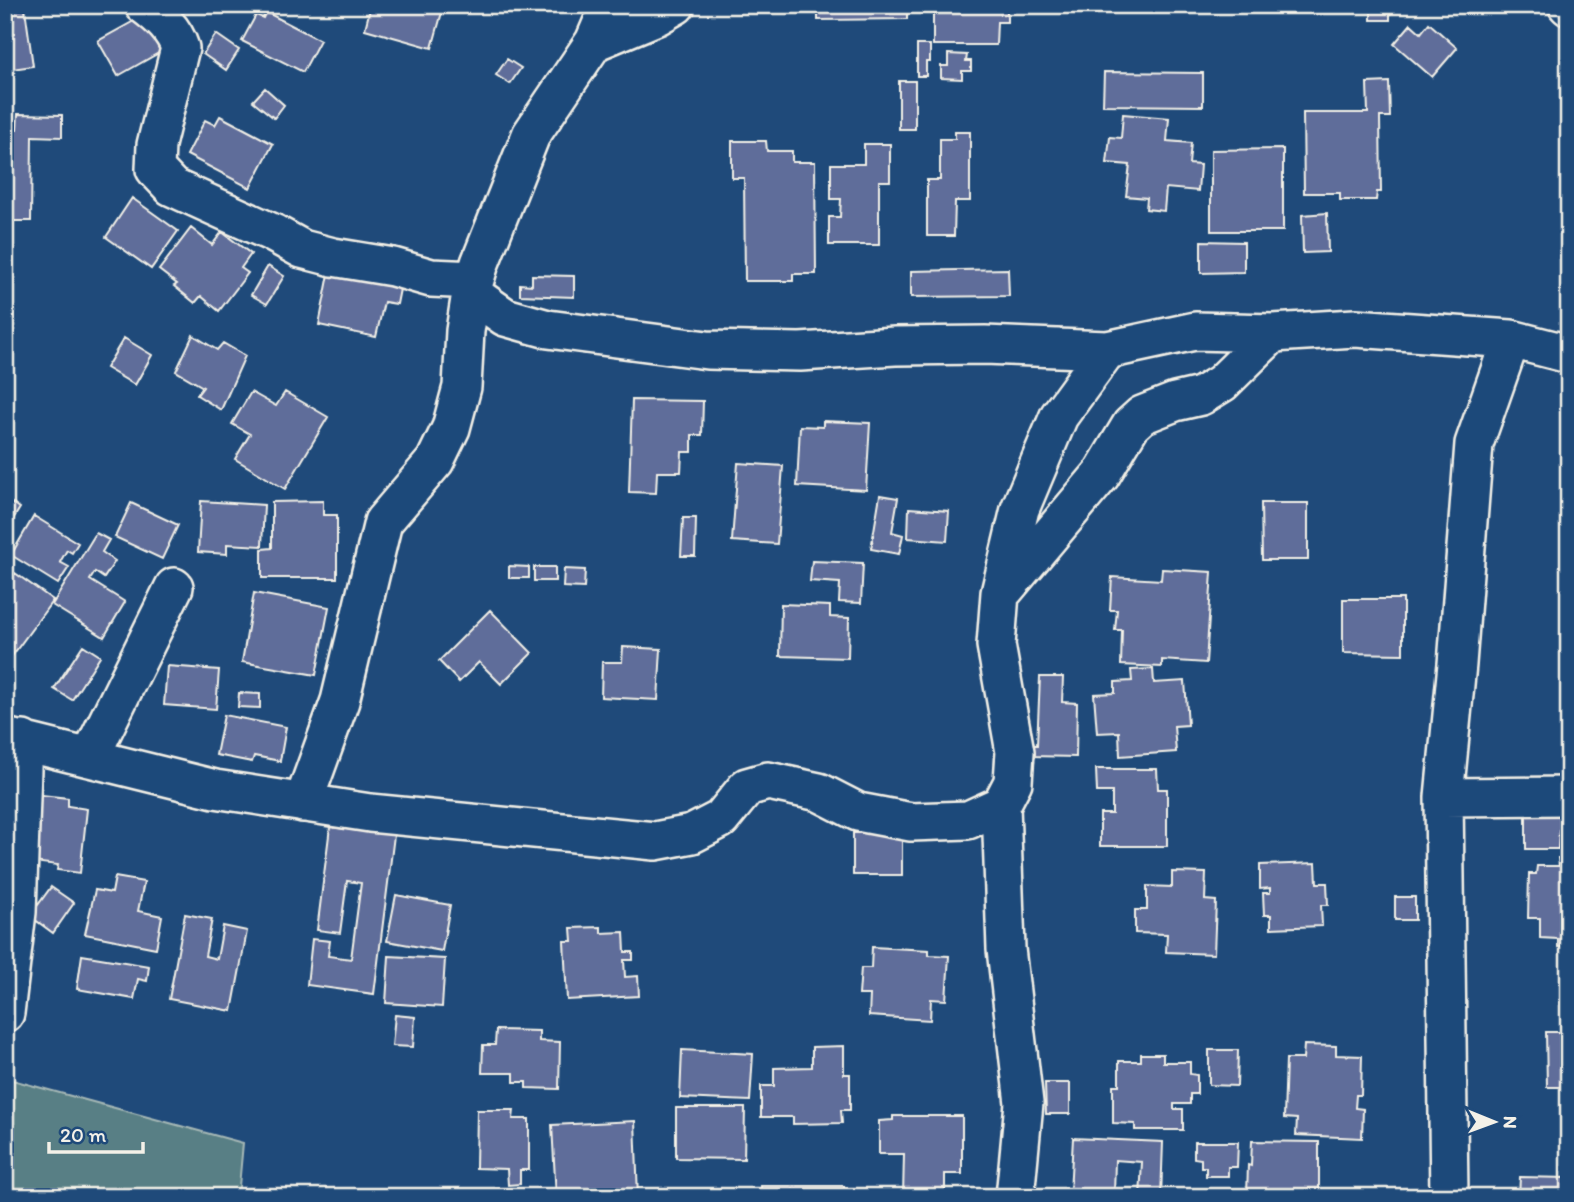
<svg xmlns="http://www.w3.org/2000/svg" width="1574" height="1202" font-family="Itim,sans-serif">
<rect width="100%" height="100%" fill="#1f4a7a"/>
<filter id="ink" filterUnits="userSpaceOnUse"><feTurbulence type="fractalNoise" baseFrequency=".0143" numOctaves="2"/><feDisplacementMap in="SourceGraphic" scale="14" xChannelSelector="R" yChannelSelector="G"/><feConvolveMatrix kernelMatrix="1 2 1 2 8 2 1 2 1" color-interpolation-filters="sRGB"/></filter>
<g filter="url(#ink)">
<!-- green -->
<path fill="#587f85" stroke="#a6b8b6" stroke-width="2" d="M5 1078 243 1143 238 1197H5Z"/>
<!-- building -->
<path fill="#5e6d9a" stroke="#f4f1e8" stroke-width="2" d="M371 5H444L432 48 365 29Z
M818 5H907V19L818 20Z
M933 5H1007V22H997L996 45H933Z
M1371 5H1390V20H1371Z
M25 9 33 66 5 70V12Z
M266 12 320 40 303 72 242 41 256 15 263 18Z
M143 16 162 51 118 76 98 41Z
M1429 23 1457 48 1432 77 1394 44 1411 24 1421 33Z
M216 34 239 50 226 70 203 54Z
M917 45H930V62H926V76H917Z
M948 54 967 55 966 61H971V71H962V79L941 78V66H948Z
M507 59 521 68 510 84 496 75Z
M1104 72 1203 73V106L1103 105Z
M899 81H915V129H899Z
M1389 82 1390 117H1380L1381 192H1377L1376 200H1340V193H1304L1303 113H1368L1367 83Z
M265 88 284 105 274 118 253 101Z
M18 114 62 115V137L32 136 31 221H8L9 160H5V130H17Z
M1123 114 1169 118 1167 141 1191 143 1189 164 1200 165 1198 191 1166 188 1164 211 1146 209 1147 198 1126 196 1130 165 1107 163 1110 137 1121 138Z
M220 116 273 144 250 188 187 155 205 120 215 125Z
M955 132H970V201H955L954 236H927V180H940V139H955Z
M732 141H766L767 151H792V162H815L816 274H793V281H745L744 178H732Z
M864 144H890V181H879V245H829V217H840L841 199H831V164H864Z
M1283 149V231H1211V150Z
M132 198 178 231 151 269 106 237Z
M1327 213 1328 252 1303 253 1302 215Z
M191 228 212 245 222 232 251 254 241 268 248 273 219 311 201 296 195 303 174 286 177 284 159 270Z
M1201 241 1244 242V272L1201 273Z
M268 266 284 276 267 304 251 295Z
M330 269 401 284 397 304 384 302 376 337 319 325Z
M1008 269 1009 296 911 297V271Z
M532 275 574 276V297L520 295V284L532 285Z
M193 335 217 350 223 343 245 356 221 410 197 395 203 387 176 371Z
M124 338 152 355 135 385 106 368Z
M251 392 276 406 285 392 328 417 285 489 235 459 250 434 232 424Z
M632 400 703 401 702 435H692V452H682L681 472H657L656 493 629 492Z
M823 421 870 423 866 490 797 486 800 426 823 427Z
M738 463 783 466 777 544 732 541Z
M880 495 898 498 892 532 903 535 899 554 871 549Z
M201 501 264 505 262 546 227 544V554L198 552Z
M323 501V515H337V578H262V549L272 548V502Z
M13 503 20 508 10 524 5 522V514Z
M131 503 178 525 162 559 115 537Z
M1261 503H1308V560H1262Z
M909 508 949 511 947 541 908 538Z
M34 516 78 543 72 553 67 550 60 562 69 567 58 584 11 555Z
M683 518H696L695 556H681Z
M96 533 109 540 102 552 115 561 104 578 95 572 90 580 125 602 104 637 52 605Z
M812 561 863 563 861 603 839 602 840 583 810 581Z
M509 566 529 567V578H509Z
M534 567H555V581H534Z
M564 569 585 570 584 588 563 587Z
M1162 569 1212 572 1206 663 1162 660V667L1121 665 1122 630H1115L1117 610H1110L1112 577 1161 580Z
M15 573 53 600 12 656 5 651V586Z
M254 593 329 607 316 675 242 662Z
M1343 599H1403V654L1343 653Z
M781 604 830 606V617L849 618 848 658 780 656Z
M490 610 532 653 501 684 479 662 459 682 439 661Z
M83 645 100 656 72 700 54 689Z
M623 647 661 649 658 700 601 697 602 662H622Z
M167 666 219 670 216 709 164 705Z
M1153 669 1154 683 1185 681 1188 725 1174 726 1176 752 1120 756 1119 732 1097 733 1094 694 1115 693V682L1132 681 1131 670Z
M1040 677H1063L1062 702 1077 703 1076 757 1032 756V745H1037Z
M239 693 260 694V708L238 707Z
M224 715 286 727 280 761 254 756 252 762 216 755Z
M1096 769H1157L1158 789H1167V846H1100V814H1112V792H1097Z
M32 794 68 798V806L87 809 80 873 57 870 58 865 25 861Z
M1526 815H1569V830H1559L1558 849H1526Z
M330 827 394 835 374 994 307 985 312 939 330 941 328 956 351 959 361 883 347 881 340 933 317 930Z
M853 833H902V875H853Z
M1558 858H1569V947H1558V939L1540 938V918H1528L1529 874H1536L1537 866H1559Z
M1316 863 1317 883H1327L1328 905H1321L1322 926 1271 928V915H1264L1263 893H1270V888L1260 889V865Z
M1172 872 1206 873 1205 900 1216 901 1214 954 1166 952 1167 934 1135 933V910H1147V886L1172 887Z
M115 877 144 882 138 911 162 916 156 948 85 934 95 890 112 893Z
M51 887 74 903 53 933 30 916Z
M396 895 450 905 442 951 387 941Z
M1395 897H1415V920H1395Z
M185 914 212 919 205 956 217 959 223 926 247 931 232 1011 169 999Z
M601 927V933L624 932 625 952H633V960H624L625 977 638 976 639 996 567 1000 564 941H572L571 928Z
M872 947 929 950V955L949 956 946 1000 931 999 930 1020 869 1016 870 995H859L861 968H871Z
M82 955 149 966 147 981 138 979 134 999 77 989Z
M389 956 445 959 442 1007 386 1003Z
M395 1015 415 1017 413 1047 392 1046Z
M496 1030 539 1031V1041L560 1042 559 1089 526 1088V1082H514V1073H482L483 1045H495Z
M1546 1032H1569V1087H1547Z
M1304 1045 1336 1046V1055L1362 1056 1361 1095H1356L1355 1108 1363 1109 1362 1138 1296 1135 1297 1119 1284 1118 1286 1059H1303Z
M844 1046V1074H850V1110H841L842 1123 793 1124V1117H761V1086H774V1068L812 1067V1047Z
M682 1050 753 1054 750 1101 680 1098Z
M1209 1050H1238L1237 1086 1209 1085Z
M1141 1054H1163V1062H1190V1074L1197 1075V1094H1190V1104H1174V1109H1183V1130H1135V1124L1113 1123V1085H1119V1061H1141Z
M1045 1083H1070V1114H1046Z
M676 1108H745L744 1159 676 1158Z
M477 1110H514L513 1119H529V1170H520V1184L508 1185 507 1169 476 1168Z
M893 1116H962V1174H945V1197H903L904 1154H879V1121L893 1120Z
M635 1121 638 1197H556L552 1125Z
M1073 1138 1163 1142 1161 1197H1140L1142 1162 1115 1160 1114 1195 1070 1193Z
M1252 1141 1319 1142V1190L1296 1189V1197L1247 1195 1248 1165 1251 1166Z
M1194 1142H1238L1237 1167H1228V1176H1206V1167H1201V1159L1194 1158Z
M1520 1177 1569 1178V1197H1519Z
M761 1186H844V1197H761Z"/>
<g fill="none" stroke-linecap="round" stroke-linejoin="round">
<defs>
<path id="minor" d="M144 5C160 17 174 29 180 48L156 145 155 169 172 187 273 233 302 249 333 257 393 267 431 278 475 280
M1567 5 1569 7
M594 42 657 16 676 5
M471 293 505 317 548 329 707 350 800 352 895 346 985 345 1107 350 1195 331 1273 333 1355 328 1511 339 1569 354
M1005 589 1101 475 1131 425 1142 415 1175 402 1201 396 1222 383 1273 333
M5 737 215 789 370 813 655 841 692 834 721 819 747 787 768 781 819 792 858 812 911 822 968 820 1001 805 1013 782 1015 752 996 645 1000 593 1020 509 1059 416 1107 350
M90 757 174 587
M1444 797 1569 796
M303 803 340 701 383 522 435 461 451 428 462 387 465 331 471 293 480 263 531 135 594 42 610 5
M1001 805 1006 949 1024 1103 1015 1197
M5 1013 17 912 23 740
M1449 1197 1444 797 1457 664 1474 444 1511 339"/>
</defs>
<!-- minor casing -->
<use href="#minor" stroke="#f4f1e8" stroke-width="42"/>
<!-- minor -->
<use href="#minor" stroke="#1f4a7a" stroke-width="37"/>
</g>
</g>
<!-- margin -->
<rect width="1574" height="1202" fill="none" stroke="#1f4a7a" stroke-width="28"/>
<rect x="14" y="14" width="1546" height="1174" fill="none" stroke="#f4f1e8" stroke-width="2.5" filter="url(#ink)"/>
<!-- north arrow -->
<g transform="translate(1494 1122) rotate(91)" stroke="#1f4a7a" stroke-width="5" paint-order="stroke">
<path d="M0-5L12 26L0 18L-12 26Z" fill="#f4f1e8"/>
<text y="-10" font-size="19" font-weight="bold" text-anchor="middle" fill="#f4f1e8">N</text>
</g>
<!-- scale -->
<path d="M49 1142v10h94v-10" fill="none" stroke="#f4f1e8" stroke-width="3.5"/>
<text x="60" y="1142" font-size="21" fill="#f4f1e8" stroke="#1f4a7a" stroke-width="5" paint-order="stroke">20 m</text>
</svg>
